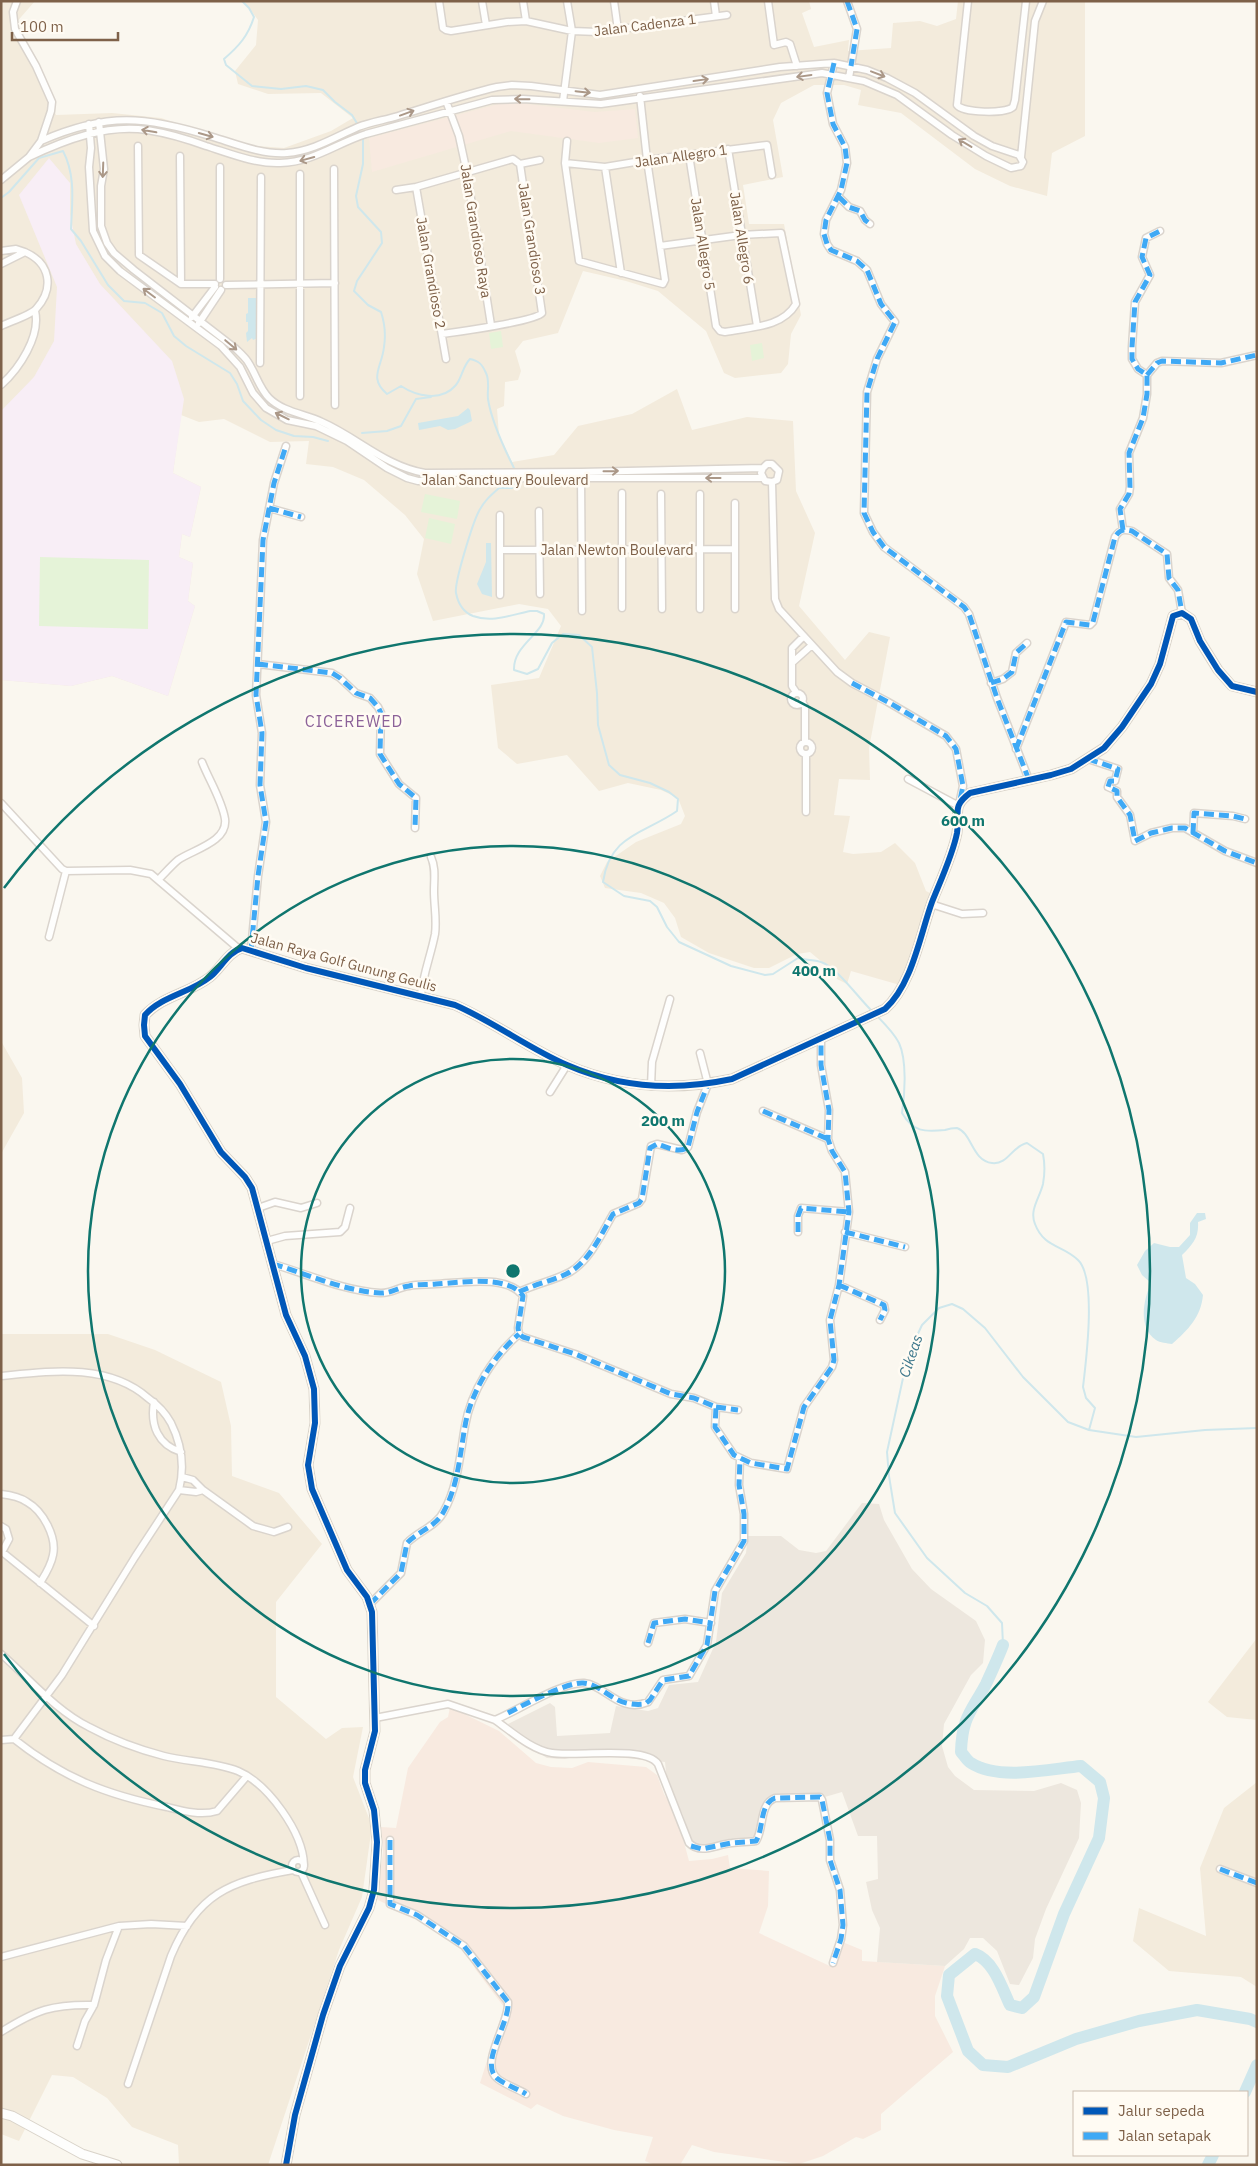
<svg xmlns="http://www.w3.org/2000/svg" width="1258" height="2166" font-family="'IBM Plex Sans',sans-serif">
<rect width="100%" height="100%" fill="#faf7ef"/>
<!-- residential -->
<path fill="#f3ebdc" d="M1 1H35L15 24 40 72 56 115 112 113 161 118 243 145 284 148 331 131 353 118 321 93 268 94 238 84 235 71 256 45 258 20 244 1H809L811 9 802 13 814 47 849 40 848 51 891 48 893 23 920 21 937 26 956 19 958 1H1085V136L1052 153 1047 196 1010 186 975 169 901 113 858 105 861 90 844 85H814L781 103 773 120 783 177 743 185 749 224H784L801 315 791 334 788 364 781 373 735 378 724 373 706 331 658 291 626 281 583 271 558 333 523 341 515 351 521 371 518 380 505 382 504 406 497 409 499 435 512 462 554 455 578 426 632 414 677 389 692 430 747 417 793 421 796 491 815 533 799 606 845 660 869 632 890 637 869 748 870 780 839 779 834 815 850 816 843 852 853 854 881 852 895 843 915 863 926 891 930 893 900 985 851 971 847 984 837 979 828 967 810 952 797 954 769 968H754L709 953 681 937 675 918 664 903 641 893 605 888 600 876 607 862 636 842 681 824 685 816 678 798 661 790 628 783 599 791 567 755 517 764 498 748 491 685 539 678 561 626 548 609 519 604 433 621 417 574 424 539 405 515 364 480 333 467 306 464 309 441 270 442 224 419 199 422 181 415 173 473 201 487 190 537 182 534 179 557 193 563 188 601 195 606 168 696 112 676 71 686 1 680Z
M1 1041 22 1078 24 1113 1 1154Z
M1 1334H108L155 1350 221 1382 231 1426 232 1476 279 1493 322 1544 276 1602V1697L326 1739 342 1728 363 1727 353 1777 372 1826 362 1897 339 1950 268 2165H179L178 2145 132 2127 107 2098 73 2077 52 2075 19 2141 1 2134Z
M1257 1638V1720L1227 1717 1208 1702Z
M1257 1782V1987L1241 1977 1169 1971 1133 1941 1139 1908 1206 1936 1200 1868 1224 1808Z"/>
<!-- commercial -->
<path fill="#f8eae0" d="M518 103 595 112 635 109 638 138 599 143 511 131 372 172 369 138 499 104Z
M450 1707 499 1731 536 1763 551 1767 572 1768 588 1762 646 1767 657 1775 664 1794 677 1816 689 1861 712 1859 728 1855 730 1868 769 1871 768 1906 759 1933 832 1967 840 1941 862 1950V1961L945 1966 935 1996V2016L953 2052 881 2114V2130L863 2139 856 2137 823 2156 799 2164 714 2152 692 2145 680 2165H655L645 2161 653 2137 614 2130 563 2116 537 2104 531 2109 480 2083 504 2007 476 1970 465 1951 428 1925 376 1899 383 1852 381 1827 396 1828 408 1768 440 1722 448 1717Z"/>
<!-- industrial -->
<path fill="#ede7de" d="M862 1503 879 1504 884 1520 912 1569 931 1589 976 1621 985 1640 983 1663 971 1675 944 1724 942 1746 948 1767 955 1776 974 1790 1034 1791 1061 1783 1077 1790 1081 1803 1079 1838 1046 1909 1035 1939 1033 1958 1019 1985 1010 1984 997 1951 983 1938H970L964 1949 945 1966 877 1962 880 1928 872 1910 866 1882 878 1879 877 1836H858L842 1792 811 1801 774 1799 766 1804 755 1846H728L698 1852 693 1847 683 1815 667 1781 665 1762 586 1754 565 1759 547 1758 531 1748 504 1726 550 1703 555 1707 557 1736 610 1733 616 1706 648 1711 658 1708 669 1685 698 1682 716 1642 722 1593 746 1553 748 1536H781L799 1550 816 1553 826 1551Z"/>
<!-- education -->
<path fill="#f8eef6" d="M49 158 70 183V214L76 244 100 284 172 361 184 399 173 473 201 487 190 537 182 534 179 557 193 563 188 601 195 606 168 696 112 676 71 686 1 680V411L34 377 54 341 57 287 19 195Z"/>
<!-- green -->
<path fill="#e5f3d8" d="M501 331 503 347 491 349 489 333Z
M762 343 764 358 752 361 750 345Z
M425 494 460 501 457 519 421 512Z
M429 518 455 524 451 544 425 538Z
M40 557 149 560 148 629 39 626Z"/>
<!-- water -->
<path fill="#cfe7ec" d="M248 298H256L258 338 253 340 252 338 247 342 246 333 248 331V322H246V314L248 313Z
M468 408 470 410 472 421 455 429 448 430 440 426 419 430 418 423 458 416Z
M486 543H491L492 597 482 594 477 584 486 562Z
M1197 1213H1205L1206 1219 1198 1222C1199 1237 1193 1244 1182 1255L1186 1278 1195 1284 1203 1295C1201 1317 1188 1330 1172 1344 1167 1343 1160 1343 1156 1340 1138 1327 1143 1301 1151 1283L1142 1275 1137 1265 1145 1251 1154 1243 1170 1247H1179L1190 1235V1223Z"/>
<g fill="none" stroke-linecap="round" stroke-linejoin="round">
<!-- stream -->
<path stroke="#cfe7ec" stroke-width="2" d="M242 1 249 8 254 17C248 36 239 46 224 59L226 65 252 86 281 89 306 86 323 90 335 102 352 115 358 125
M363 138V164L356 196 358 207 381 232 382 243 357 281 354 291 368 305 381 312C385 324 386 334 384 347 382 367 368 378 387 394L401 386C416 396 441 402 455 386 462 379 462 367 470 359 479 361 482 364 486 373 490 381 487 391 488 399 491 419 505 450 514 468
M1 198 9 192 39 158 63 151C76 176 72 202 71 229L81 241 108 285 124 301 145 303 162 313 174 336 186 346 230 373 237 384 243 401 261 420 276 430 294 436 313 437 328 441
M362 433 387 431 401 426 416 399 431 397
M517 482 512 488H499C491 495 484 501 479 511 473 522 454 583 456 593 458 603 463 612 473 616 492 623 511 615 530 611H537L544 614C546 633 513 644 514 670L527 674 538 669 552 643 563 634 579 635 592 647 597 693 598 725 609 765 620 775 650 783 669 792 678 799 677 811C644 834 610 834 603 882L624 896 650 901 657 907 667 927 679 942 731 966 765 975 773 974 798 958C805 960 817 960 821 962 838 968 859 999 873 1012
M876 1015C884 1023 894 1033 899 1043 907 1060 905 1094 902 1113 913 1132 924 1132 945 1130 948 1129 954 1128 957 1128 972 1133 972 1161 992 1163 1008 1165 1012 1146 1027 1143L1043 1154C1045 1164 1045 1173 1043 1184 1040 1197 1029 1210 1035 1224 1044 1248 1063 1245 1078 1260 1097 1278 1086 1361 1083 1387L1086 1398 1095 1408 1089 1430
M1003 1645 1002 1623 987 1606 965 1593 927 1558 895 1513 889 1476 887 1452 908 1355 922 1325 939 1308 952 1304 963 1309 985 1328 1023 1377 1068 1422 1089 1430 1136 1437 1205 1430 1257 1428"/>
<!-- river -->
<path stroke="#cfe7ec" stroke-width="12" d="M1003 1645C998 1658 992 1671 986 1684 971 1712 962 1717 961 1752 964 1755 967 1761 971 1763 999 1781 1050 1769 1081 1766L1100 1782 1104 1798 1099 1838 1064 1914 1034 1997 1022 2008 1010 2005C1002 1988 994 1961 975 1954L949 1975 947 1996 968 2051 983 2065 1008 2067 1076 2039 1139 2021 1197 2010 1250 2019 1257 2022
M1245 2092 1257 2065
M1208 2165 1213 2155"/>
<defs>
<path id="street" d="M439 1 443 28 446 30 451 31 507 22 526 21 572 31 598 32 727 15
M482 1 486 25
M523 1 526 21
M614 1 618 30
M714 1 716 16
M768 1 774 45 786 42 790 44 797 66
M847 1 857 29 849 78
M968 1 957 105C963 113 1005 114 1013 107L1015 100 1026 1
M834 63 827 93 833 124 845 147 847 163 841 190 826 220 824 234 827 244 831 250 857 261 867 270 881 304 895 322 877 359 867 392 864 513 873 532 884 547 964 607 969 614 997 698 1029 780
M446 101 459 136 467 173 491 325
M563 101 572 31 567 1
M99 122 104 169 101 186V226L107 243 114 253 134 270 235 348C239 352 245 357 248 362 256 374 259 388 269 398 283 412 305 414 322 422 358 438 385 466 425 473L581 472 763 468 767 464H772L779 471 777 480 772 482 765 481 761 473 763 468
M89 124 91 148 89 167 93 231 105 256 120 271 221 346 240 367 253 393 266 408 287 420 316 426 347 441 387 468 407 478 418 481 528 478H762
M567 141 565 163 579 261 663 284 665 280 647 160 640 96
M138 146 139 255 181 284H215
M728 149 757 326
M180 156 181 284
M29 157C65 140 106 124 147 130 166 133 187 139 206 146 229 153 255 164 280 163 314 162 335 144 366 134L492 100 523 99 601 104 822 73 864 81 897 95 952 135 986 156 1011 168 1021 166 1023 162 1019 155 992 146 974 136 915 93 887 78 867 70 834 63 780 67 600 95 531 86 512 85 497 87C463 95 431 106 398 116 385 120 371 122 358 127 335 137 313 151 287 153 263 155 236 144 213 137 146 116 107 112 41 141
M1021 157 1035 21 1043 1
M565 163 605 167 647 160 767 145 772 175
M605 167 621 273
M334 169 335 405
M1 180 29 157 41 141 51 111 52 102 36 66 15 29 13 12 17 1
M416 187 446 359
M396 190 416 187 513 159 520 164 540 160
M839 197 849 207 860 211 865 220 870 224
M660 246 741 235 781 233 796 304C782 328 750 327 725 332L720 331 716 326 689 155
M1 251 16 249 25 252
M1 264 25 252C50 263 55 288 36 309 31 315 9 322 1 326
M220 279V167
M226 285 335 283
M192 317 215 287
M199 323 221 290
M442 334C457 332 536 321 542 313L520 164
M260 363 261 177
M1147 375 1157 363 1162 361 1221 363 1257 355
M1 385C19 369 41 336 35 311
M300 396V174
M581 476 582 611
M772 482 775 599 779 609 837 672 852 683 888 702 946 736 956 749 963 786 960 800
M622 493V608
M661 494 662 609
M700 494V609
M735 503V609
M269 508 301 517
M539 511 540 594
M500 515V595
M1123 530 1120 509 1129 494 1130 487 1129 453 1143 418 1147 394V375L1138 369 1132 359V347L1135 302 1150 275 1142 257 1146 238 1160 231
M500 550 735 549
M793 662 812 645
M258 664 332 673 340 678 356 693 370 698 378 707 381 713 380 754 399 784 416 798 415 828
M991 683 1003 679 1012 672 1016 653 1027 643
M796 692 792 686V648L804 636
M791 699a6 6 0 1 1 12 0a6 6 0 1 1-12 0Z
M802 701 805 707V742
M800 748a6 6 0 1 1 12 0a6 6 0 1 1-12 0Z
M1016 749 1066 622 1090 625 1093 622 1115 537C1120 529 1124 529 1132 531L1167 554 1169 578 1178 590 1182 613
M806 755V812
M1088 759 1118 769 1115 781H1110L1108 787 1117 791V797L1130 815 1135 841 1151 833 1172 828H1185L1225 851 1257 863
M908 779 957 805
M1 803 62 869 66 871 130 870 151 874 239 949
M1193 833 1194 813 1233 816 1245 819
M159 879C165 873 171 866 178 860 192 850 228 842 225 819 222 800 209 780 202 762
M931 904 962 914 983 913
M49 937 66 871
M251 950 258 876 266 822 260 785 262 733 256 695 263 540 274 483 286 446
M421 995C423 974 431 955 435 934 437 920 434 906 434 891 434 879 436 868 431 857
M651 1086 652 1062 670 999
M550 1092 567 1065
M763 1111 828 1139
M258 1208 275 1202 301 1208 317 1203
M798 1232V1216L801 1208 849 1212
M845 1232 905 1247
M267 1241 285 1236 340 1232 345 1227 350 1208
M273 1264C307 1274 344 1291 380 1293 390 1294 399 1287 409 1286 418 1284 427 1285 436 1284 458 1283 508 1274 523 1296L518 1328 519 1334 523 1337 575 1354 671 1394 694 1398 716 1407 715 1427 734 1455 751 1463 787 1469 804 1407 832 1367 834 1360 830 1320 839 1285 849 1212 845 1172 832 1151 828 1139 829 1110 821 1065V1039
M839 1285 884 1305 885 1310 880 1320
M519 1292C535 1284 556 1280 570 1272 590 1260 602 1233 613 1214L639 1203 642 1199 651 1146 657 1144 682 1150 688 1147 697 1112 708 1084 700 1053
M1 1376C51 1371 108 1363 148 1398 158 1405 165 1412 171 1423 182 1445 185 1466 179 1490L135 1557 62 1675 14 1739 1 1740
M154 1402C150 1425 158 1445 181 1452
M716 1407 738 1410
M182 1477 193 1480 203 1490 253 1526 274 1532 288 1527
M179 1490 196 1492 203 1490
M1 1494C10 1495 20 1497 27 1502 43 1511 57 1537 53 1555 51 1566 45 1575 40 1583
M1 1526 6 1529 9 1539 2 1552
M1 1551 94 1626
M370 1604 401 1573 407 1543C417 1532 437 1526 444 1511 458 1486 460 1454 465 1426 471 1391 493 1357 519 1334
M648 1643 654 1623 685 1619 711 1623
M1 1654C30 1679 55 1710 89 1727 113 1740 137 1749 164 1756 188 1762 215 1762 238 1771 268 1784 303 1832 304 1865
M375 1718 448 1704 495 1720C517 1711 561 1682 584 1683 605 1685 620 1714 648 1702L663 1680 689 1676 707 1645 715 1591 744 1541V1514L739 1485 740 1459
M495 1720C512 1732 532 1750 552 1753 573 1757 645 1745 658 1764L689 1843C701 1855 717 1844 732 1843 740 1842 748 1842 756 1841 764 1829 759 1804 775 1798L820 1797 822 1800 830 1840V1860L840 1890 843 1925 841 1939 833 1963
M14 1739C63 1778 107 1795 167 1807 183 1811 201 1816 217 1811L247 1776
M390 1840V1904L417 1915 464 1946 508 2002C510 2024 478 2064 498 2079 506 2085 518 2089 526 2094
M292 1866a6 6 0 1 1 12 0a6 6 0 1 1-12 0Z
M1220 1869 1257 1883
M301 1872 325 1925
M1 1957 119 1926 151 1924 187 1926
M1 2032C36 2010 52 2004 94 2005
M77 2046 85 2021 94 2005 106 1960 119 1926
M128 2084 171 1956C197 1894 229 1881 293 1870"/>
<path id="secondary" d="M1 2113 12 2116 82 2154 117 2165
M286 2165 295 2115 323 2015 340 1966 369 1908 374 1890 377 1842 374 1810 365 1783V1770L375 1731 372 1612 367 1597 347 1570 312 1489 308 1465 315 1423 314 1389 305 1356 286 1315 252 1188 245 1177 221 1152 180 1084 145 1036 144 1025 145 1015C162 996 190 993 210 977 221 968 228 952 242 948L306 968 455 1005C494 1022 528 1048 567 1065 620 1088 676 1091 732 1079L885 1009C912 985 920 935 932 902 940 882 953 854 957 833 960 813 951 807 970 793L1051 775 1071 769 1104 748 1122 727 1151 684 1160 664 1173 616 1182 613 1191 619 1200 641 1218 670 1232 686 1257 692"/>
</defs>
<!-- street casing -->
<use href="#street" stroke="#dad4cd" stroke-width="9"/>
<!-- secondary casing -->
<use href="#secondary" stroke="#d9d3c9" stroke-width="11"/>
<!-- street -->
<use href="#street" stroke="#fefefd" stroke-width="6"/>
<!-- secondary -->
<use href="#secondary" stroke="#fefefd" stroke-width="9"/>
<!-- quiet -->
<path stroke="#3fa9f5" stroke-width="5" stroke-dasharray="10 5" stroke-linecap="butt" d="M847 1 857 29 851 66
M834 63 827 93 833 124 845 147 847 163 841 190 826 220 824 234 827 244 831 250 857 261 867 270 881 304 895 322 877 359 867 392 864 513 873 532 884 547 964 607 969 614 997 698 1029 780
M839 197 849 207 860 211 865 220 870 224
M1147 375 1157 363 1162 361 1221 363 1257 355
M269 508 301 517
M1123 530 1120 509 1129 494 1130 487 1129 453 1143 418 1147 394V375L1138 369 1132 359V347L1135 302 1150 275 1142 257 1146 238 1160 231
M258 664 332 673 340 678 356 693 370 698 378 707 381 713 380 754 399 784 416 798 415 828
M852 683 888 702 946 736 956 749 963 786 960 800
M991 683 1003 679 1012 672 1016 653 1027 643
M1016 749 1066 622 1090 625 1093 622 1115 537C1120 529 1124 529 1132 531L1167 554 1169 578 1178 590 1182 613
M1088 759 1118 769 1115 781H1110L1108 787 1117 791V797L1130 815 1135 841 1151 833 1172 828H1185L1225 851 1257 863
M1193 833 1194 813 1233 816 1245 819
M251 950 258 876 266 822 260 785 262 733 256 695 263 540 274 483 286 446
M763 1111 828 1139
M798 1232V1216L801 1208 849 1212
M845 1232 905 1247
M273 1264C307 1274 344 1291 380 1293 390 1294 399 1287 409 1286 418 1284 427 1285 436 1284 458 1283 508 1274 523 1296L518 1328 519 1334 523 1337 575 1354 671 1394 694 1398 716 1407 715 1427 734 1455 751 1463 787 1469 804 1407 832 1367 834 1360 830 1320 839 1285 849 1212 845 1172 832 1151 828 1139 829 1110 821 1065V1039
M839 1285 884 1305 885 1310 880 1320
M519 1292C535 1284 556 1280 570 1272 590 1260 602 1233 613 1214L639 1203 642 1199 650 1148 657 1144C667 1147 679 1154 688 1147L697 1112 708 1084
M716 1407 738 1410
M370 1604 401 1573 407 1543C417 1532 437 1526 444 1511 458 1486 460 1454 465 1426 471 1391 493 1357 519 1334
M648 1643 654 1623 685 1619 711 1623
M508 1713C523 1705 567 1682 583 1683 604 1684 613 1708 645 1704L650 1700 663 1680 689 1676 707 1645 715 1591 744 1541V1514L739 1485 740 1459
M390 1840V1904L417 1915 464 1946 508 2002C510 2024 478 2064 498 2079 506 2085 518 2089 526 2094
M691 1846 702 1849 731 1843 756 1841C764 1829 759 1804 775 1798L820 1797 822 1800 830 1840V1860L840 1890 843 1925 841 1939 833 1963
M1220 1869 1257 1883"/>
<defs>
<path id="cycleway" d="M286 2165 295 2115 323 2015 340 1966 369 1908 374 1890 377 1842 374 1810 365 1783V1770L375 1731 372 1612 367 1597 347 1570 312 1489 308 1465 315 1423 314 1389 305 1356 286 1315 252 1188 245 1177 221 1152 180 1084 145 1036 144 1025 145 1015C162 996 190 993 210 977 221 968 228 952 242 948L306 968 455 1005C494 1022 528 1048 567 1065 620 1088 676 1091 732 1079L885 1009C912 985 920 935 932 902 940 882 953 854 957 833 960 813 951 807 970 793L1051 775 1071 769 1104 748 1122 727 1151 684 1160 664 1173 616 1182 613 1191 619 1200 641 1218 670 1232 686 1257 692"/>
</defs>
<!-- cycleway casing -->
<use href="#cycleway" stroke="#fffbf3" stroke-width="9"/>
<!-- cycleway -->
<use href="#cycleway" stroke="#0057b8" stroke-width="6"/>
</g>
<!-- one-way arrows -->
<defs><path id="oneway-shaft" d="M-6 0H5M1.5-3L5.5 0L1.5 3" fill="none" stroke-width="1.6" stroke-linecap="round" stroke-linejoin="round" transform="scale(1.25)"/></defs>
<g stroke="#ab9888">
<use href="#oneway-shaft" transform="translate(878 74) rotate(21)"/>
<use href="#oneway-shaft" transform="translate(804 76) rotate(172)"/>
<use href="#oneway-shaft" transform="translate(701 80) rotate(-8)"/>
<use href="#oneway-shaft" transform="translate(583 92) rotate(6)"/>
<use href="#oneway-shaft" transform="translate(522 99) rotate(-179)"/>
<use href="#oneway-shaft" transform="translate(407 113) rotate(-20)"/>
<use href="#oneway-shaft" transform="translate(149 131) rotate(-170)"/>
<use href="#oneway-shaft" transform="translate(206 135) rotate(16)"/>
<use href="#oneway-shaft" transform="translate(965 143) rotate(-149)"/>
<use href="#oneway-shaft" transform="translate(307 159) rotate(165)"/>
<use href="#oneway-shaft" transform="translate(103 170) rotate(92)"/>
<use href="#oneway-shaft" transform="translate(149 293) rotate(-143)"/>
<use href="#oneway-shaft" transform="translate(231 345) rotate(40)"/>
<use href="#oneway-shaft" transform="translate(282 416) rotate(-154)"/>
<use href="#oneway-shaft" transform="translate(611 471) rotate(-1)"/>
<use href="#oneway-shaft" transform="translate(713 478) rotate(180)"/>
</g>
<!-- distance rings -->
<g fill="none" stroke="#0f766e" stroke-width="2.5">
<circle cx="513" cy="1271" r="212"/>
<circle cx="513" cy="1271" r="425"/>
<path d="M4 888A637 637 0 1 1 4 1654"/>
</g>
<g text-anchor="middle" stroke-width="5" stroke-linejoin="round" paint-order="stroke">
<!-- street labels -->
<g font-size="14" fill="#7e6149" stroke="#fffbf3">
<text transform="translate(645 25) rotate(-7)" y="5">Jalan Cadenza 1</text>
<text transform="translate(681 156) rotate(-8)" y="5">Jalan Allegro 1</text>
<text transform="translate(476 231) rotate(81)" y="5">Jalan Grandioso Raya</text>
<text transform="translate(742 238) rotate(81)" y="5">Jalan Allegro 6</text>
<text transform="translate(532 239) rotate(81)" y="5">Jalan Grandioso 3</text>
<text transform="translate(703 244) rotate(81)" y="5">Jalan Allegro 5</text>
<text transform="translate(431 273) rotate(80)" y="5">Jalan Grandioso 2</text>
<text x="505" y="485">Jalan Sanctuary Boulevard</text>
<text x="617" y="555">Jalan Newton Boulevard</text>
<text transform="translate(344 962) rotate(15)" y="5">Jalan Raya Golf Gunung Geulis</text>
</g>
<!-- water labels -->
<g font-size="15" font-style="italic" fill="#3d778b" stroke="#fffbf3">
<text transform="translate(911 1356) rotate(-71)" y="5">Cikeas</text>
</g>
<!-- quarter labels -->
<g font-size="16" letter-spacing="1" fill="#8c6299" stroke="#fffbf3">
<text x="354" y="727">CICEREWED</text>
</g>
</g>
<circle cx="513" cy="1271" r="8" fill="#0f766e" stroke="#fffbf3" stroke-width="2.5"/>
<g font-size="15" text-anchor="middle" font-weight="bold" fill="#0f766e" stroke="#fffbf3" stroke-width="5" stroke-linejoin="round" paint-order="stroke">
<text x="963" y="826">600 m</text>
<text x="814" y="976">400 m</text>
<text x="663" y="1126">200 m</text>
</g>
<!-- border -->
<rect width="1258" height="2166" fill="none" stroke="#7e6149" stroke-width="5"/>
<!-- legend -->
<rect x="1073" y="2091" width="175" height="65" fill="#fffbf3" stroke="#cbbdaf"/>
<rect x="1083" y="2107" width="25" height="8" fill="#0057b8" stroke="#cbbdaf"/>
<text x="1118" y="2116" font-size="15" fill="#7e6149">Jalur sepeda</text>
<rect x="1083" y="2132" width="25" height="8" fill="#3fa9f5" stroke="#cbbdaf"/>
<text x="1118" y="2141" font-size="15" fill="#7e6149">Jalan setapak</text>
<!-- scale -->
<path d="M12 32v8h106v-8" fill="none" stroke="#7e6149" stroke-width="2.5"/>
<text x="20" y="32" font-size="15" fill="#7e6149" stroke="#fffbf3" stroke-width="4" paint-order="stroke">100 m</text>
</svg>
